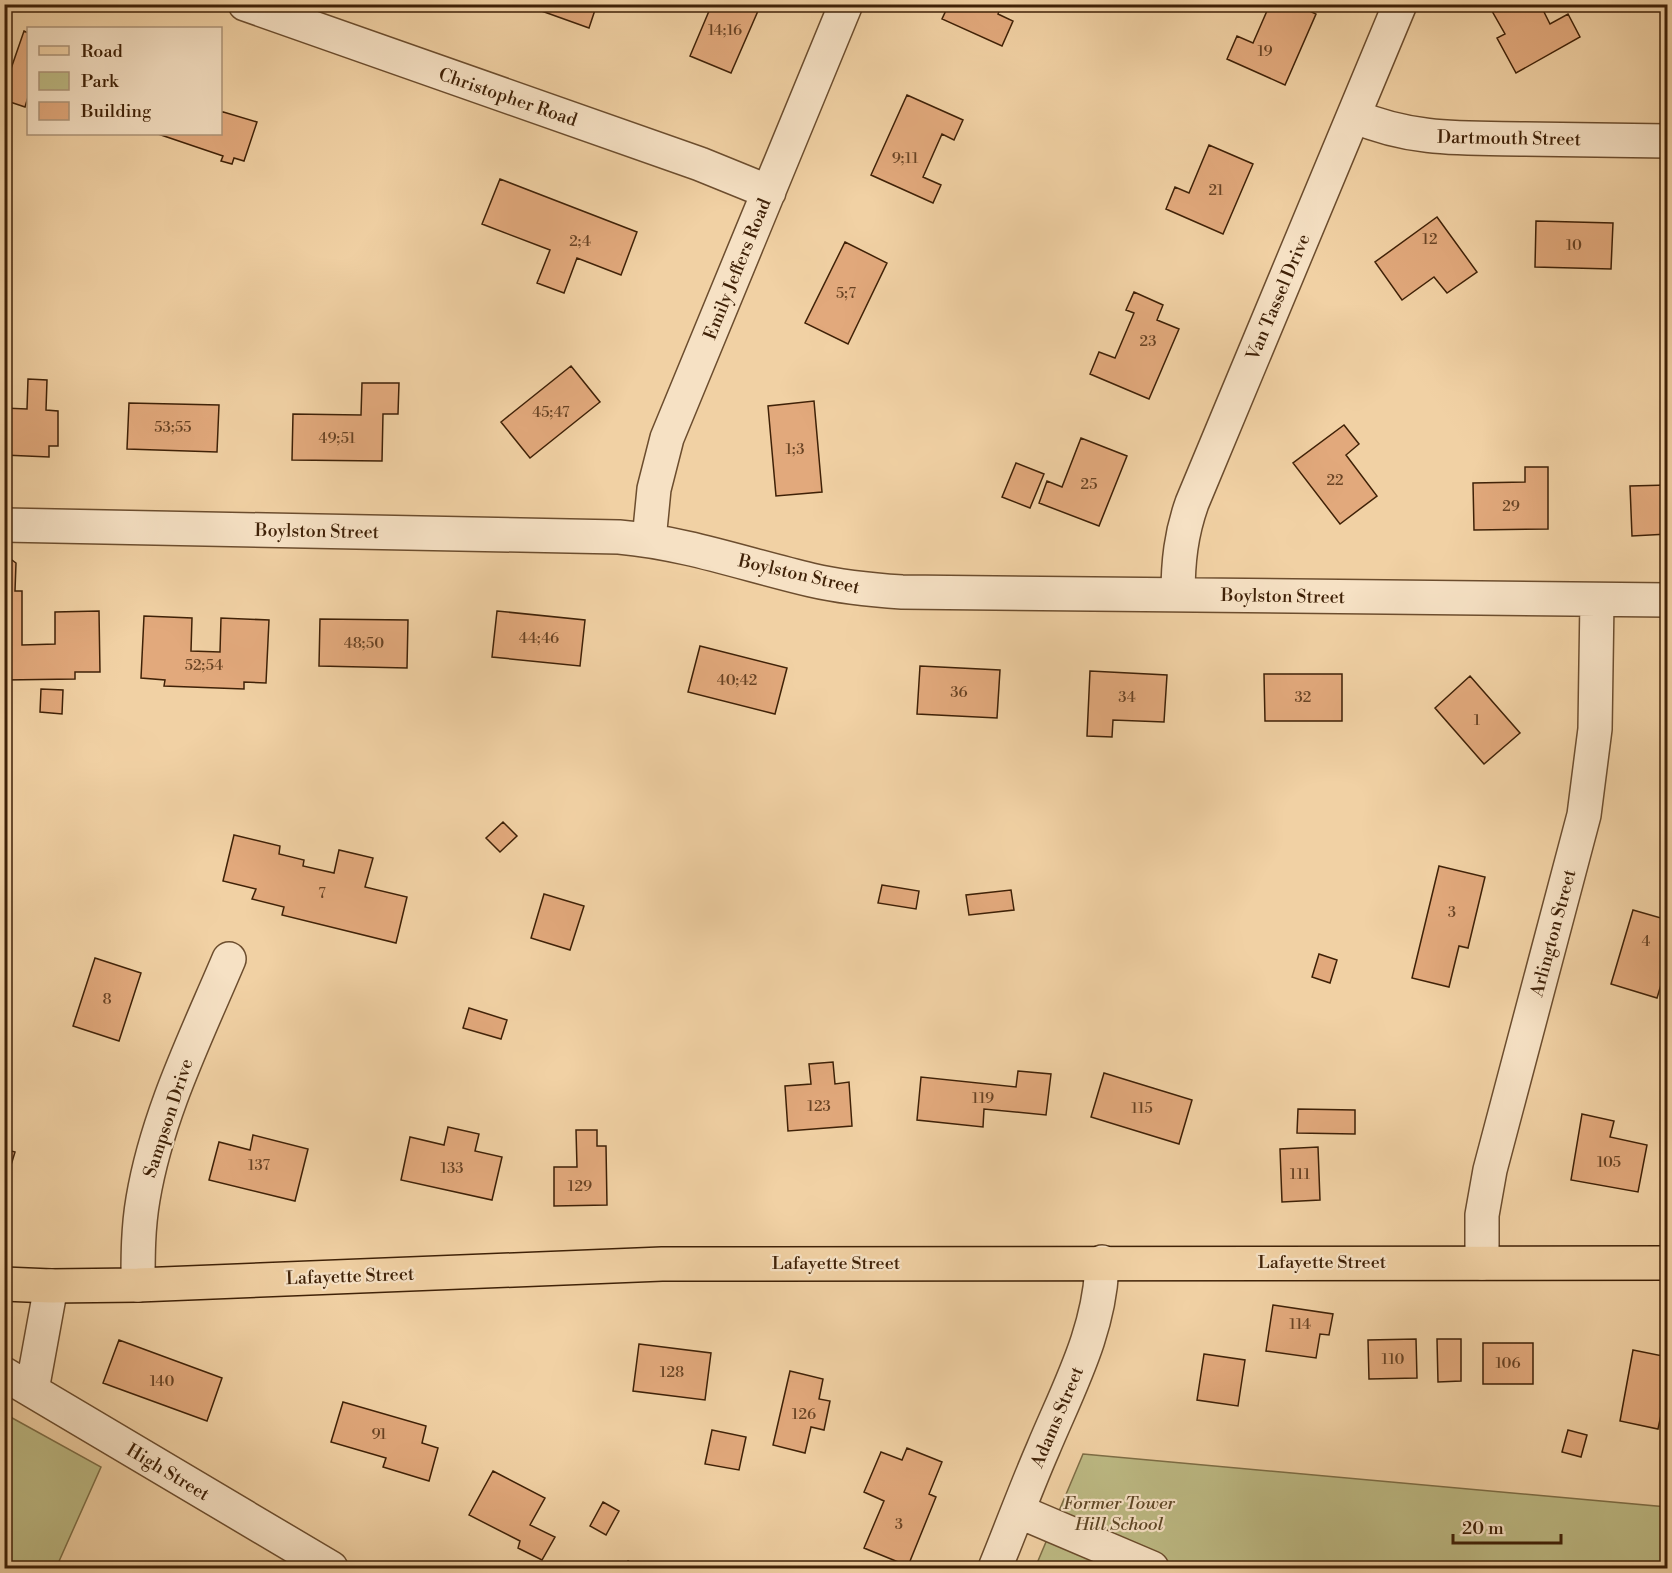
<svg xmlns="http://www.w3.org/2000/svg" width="1672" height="1573" font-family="'Libre Bodoni',serif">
<rect width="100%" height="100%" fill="#f1d1a4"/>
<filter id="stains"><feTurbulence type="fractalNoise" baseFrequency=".00333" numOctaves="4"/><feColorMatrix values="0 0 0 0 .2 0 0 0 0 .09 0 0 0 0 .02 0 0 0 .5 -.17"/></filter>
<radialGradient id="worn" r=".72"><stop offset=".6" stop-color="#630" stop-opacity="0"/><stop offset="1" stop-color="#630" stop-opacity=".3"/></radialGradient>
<!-- green -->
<path fill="#bdba84" stroke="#7e6e46" stroke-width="1.5" d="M5 1414 101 1467 56 1568H5Z
M1083 1454 1667 1507V1568H1035Z"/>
<!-- building -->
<path fill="#e2a97c" stroke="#3f2107" stroke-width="1.5" d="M522 4H597L589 28Z
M712 4H761L731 73 690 56Z
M949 4H1002L998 14 1013 21 1002 46 942 19Z
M1270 4H1295L1316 14 1285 85 1227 59 1237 36 1253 43Z
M1488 4H1540L1550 24 1568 14 1580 37 1516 73 1497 38 1505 34Z
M1662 25H1668V68H1661Z
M24 31 28 33V97L25 107 4 100V89Z
M907 95 963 120 954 140 942 134 923 177 941 185 933 203 871 175Z
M220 111 257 122 244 161 234 158 232 164 221 161 223 156 158 134H220Z
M1209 145 1253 164 1223 234 1166 209 1175 187 1189 193Z
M500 179 637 232 621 275 577 258 564 293 537 283 550 250 482 224Z
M1437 217 1477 272 1447 293 1434 277 1402 300 1375 262Z
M1536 221 1613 223 1611 269 1535 267Z
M845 242 887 263 848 344 805 323Z
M1134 292 1163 305 1157 320 1179 329 1149 399 1090 374 1099 352 1115 358 1134 313 1126 310Z
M571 366 600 402 530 458 501 422Z
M28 379 47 380 46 410 58 411V446H49V457L4 455V408L27 409Z
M362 383H399L398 414H383L382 461 292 460 293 414 361 415Z
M814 401 822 492 776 496 768 406Z
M129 403 219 405 217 452 127 449Z
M1344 425 1359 444 1346 455 1377 496 1340 524 1293 463Z
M1081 438 1127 456 1099 526 1039 503 1047 481 1062 487Z
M1016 463 1044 474 1030 508 1002 497Z
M1525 467H1548V529L1474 530 1473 483 1525 482Z
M1668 485V534L1632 536 1630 486Z
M4 554 16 563 15 591H22V645L55 644V612L99 611 100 672H75V679L4 680Z
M497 611 585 620 580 666 492 657Z
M144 616 192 618 191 651 220 652 221 618 269 620 266 683 244 682V689L164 686 165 680 141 678Z
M320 619 408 620 407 668 319 666Z
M700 646 787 668 775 714 688 692Z
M920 666 1000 670 997 718 917 714Z
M1090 671 1167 675 1164 722 1113 720 1112 737 1087 736Z
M1264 674H1342V721H1265Z
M1470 676 1520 733 1484 764 1435 708Z
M41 689 63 690 62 714 40 712Z
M503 822 517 836 500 852 486 838Z
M234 835 280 846 279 854 304 860 303 866 334 873 339 850 373 858 365 887 407 897 396 943 282 915 284 907 252 899 256 889 223 881Z
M1439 866 1485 877 1468 948 1459 946 1449 987 1412 978Z
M882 885 919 891 916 909 878 903Z
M1011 890 1014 910 969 915 966 895Z
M544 894 584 906 570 950 531 938Z
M1633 910 1668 920V962L1657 998 1611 984Z
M1319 954 1337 960 1330 983 1312 977Z
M95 958 141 973 119 1041 73 1026Z
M469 1008 507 1020 501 1039 463 1028Z
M833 1062 835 1084 849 1082 852 1126 788 1131 785 1086 811 1084 809 1064Z
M1018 1071 1051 1074 1046 1115 984 1109 983 1127 917 1120 921 1077 1016 1087Z
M1104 1073 1192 1100 1179 1144 1091 1117Z
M1298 1109 1355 1110V1134L1297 1133Z
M1582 1114 1614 1121 1610 1137 1647 1145 1638 1192 1571 1180Z
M448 1127 479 1134 475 1151 502 1157 492 1200 401 1180 410 1137 444 1145Z
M576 1130H597V1146H606L607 1205 554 1206V1167H577Z
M253 1135 308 1149 295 1201 209 1180 219 1142 250 1150Z
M1318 1147 1320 1200 1282 1202 1280 1149Z
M4 1149 15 1152 4 1188Z
M1273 1305 1333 1314 1329 1335 1320 1334 1316 1358 1266 1351Z
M1416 1339 1417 1378 1369 1379 1368 1340Z
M1437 1339H1461V1381L1438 1382Z
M119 1340 222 1378 207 1421 103 1383Z
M1483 1343H1533V1384H1483Z
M639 1344 711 1353 705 1400 633 1391Z
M1633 1350 1668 1357V1382L1658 1429 1620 1421Z
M1204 1354 1245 1360 1238 1406 1197 1400Z
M790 1371 823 1379 819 1399 830 1401 824 1430 811 1427 805 1453 773 1445Z
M343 1402 426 1426 422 1443 438 1448 429 1481 383 1467 386 1458 331 1442Z
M712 1430 746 1437 739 1470 705 1464Z
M1568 1430 1587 1435 1581 1457 1562 1452Z
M907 1448 942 1462 929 1494 936 1497 908 1566 864 1548 884 1501 864 1492 881 1452 902 1460Z
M493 1471 545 1498 530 1525 555 1537 542 1560 518 1548 520 1541 469 1515Z
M603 1502 619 1511 606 1535 590 1526Z
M628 1561 640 1568H623Z"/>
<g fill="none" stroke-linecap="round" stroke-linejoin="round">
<defs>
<path id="minor" d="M245 4 700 164 769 192
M1354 116C1412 141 1463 138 1525 139 1573 140 1620 140 1668 141
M4 525 619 537C686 543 747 565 811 580 841 587 871 590 902 592L1668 600
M649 540 654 489 667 438 846 4
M1178 595C1178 562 1181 534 1192 503L1400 4
M1482 1263V1215L1490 1170 1584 815 1595 729 1597 600
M138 1285C138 1256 138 1228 143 1199 157 1115 196 1037 229 959
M4 1374 331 1568
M32 1390 51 1286
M1018 1511 1152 1568
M995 1568C1011 1529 1026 1488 1043 1449 1068 1389 1101 1329 1102 1262"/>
<path id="major" d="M4 1284 51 1286 138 1285 662 1264 1668 1263"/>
</defs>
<!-- minor casing -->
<use href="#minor" stroke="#6c4d2e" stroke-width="36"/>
<!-- major casing -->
<use href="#major" stroke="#3f2107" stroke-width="36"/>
<!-- minor -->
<use href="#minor" stroke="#f6e1c4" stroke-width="33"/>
<!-- major -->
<use href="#major" stroke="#f1d1a4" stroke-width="33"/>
</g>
<g text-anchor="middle" stroke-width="4.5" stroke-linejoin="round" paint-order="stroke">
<!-- number labels -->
<g font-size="15" fill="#684324">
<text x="725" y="35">14;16</text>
<text x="1265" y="56">19</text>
<text x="905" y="163">9;11</text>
<text x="1216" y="195">21</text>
<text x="1430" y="244">12</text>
<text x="580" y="246">2;4</text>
<text x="1574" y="250">10</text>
<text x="846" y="298">5;7</text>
<text x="1148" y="346">23</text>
<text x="551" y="417">45;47</text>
<text x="173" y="432">53;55</text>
<text x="337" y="443">49;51</text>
<text x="795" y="454">1;3</text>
<text x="1335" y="485">22</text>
<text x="1089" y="489">25</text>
<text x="1511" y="511">29</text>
<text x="539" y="643">44;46</text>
<text x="364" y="648">48;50</text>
<text x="204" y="670">52;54</text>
<text x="737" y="685">40;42</text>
<text x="959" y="697">36</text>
<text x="1127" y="702">34</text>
<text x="1303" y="702">32</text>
<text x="1477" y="725">1</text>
<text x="322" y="898">7</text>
<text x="1452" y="917">3</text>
<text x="1646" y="946">4</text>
<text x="107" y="1004">8</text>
<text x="983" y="1103">119</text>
<text x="819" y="1111">123</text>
<text x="1142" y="1113">115</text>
<text x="1609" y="1167">105</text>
<text x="259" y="1170">137</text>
<text x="452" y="1173">133</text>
<text x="1300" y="1179">111</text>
<text x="580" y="1191">129</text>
<text x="1300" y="1329">114</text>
<text x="1393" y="1364">110</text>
<text x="1508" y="1368">106</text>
<text x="672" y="1377">128</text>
<text x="162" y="1386">140</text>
<text x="804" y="1419">126</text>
<text x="379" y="1439">91</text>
<text x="899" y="1529">3</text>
</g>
<!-- street labels -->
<g font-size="18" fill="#3f2107" stroke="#f6e1c4">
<text transform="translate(508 97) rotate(19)" y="6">Christopher Road</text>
<text transform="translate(1509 138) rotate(1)" y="6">Dartmouth Street</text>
<text transform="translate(737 269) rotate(-68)" y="6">Emily Jeffers Road</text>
<text transform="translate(1278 297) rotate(-67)" y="6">Van Tassel Drive</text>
<text transform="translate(317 531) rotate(1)" y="6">Boylston Street</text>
<text transform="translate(799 574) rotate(13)" y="6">Boylston Street</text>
<text transform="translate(1283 596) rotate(1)" y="6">Boylston Street</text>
<text transform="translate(1553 933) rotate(-75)" y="6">Arlington Street</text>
<text transform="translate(168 1118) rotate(-72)" y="6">Sampson Drive</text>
<text x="1322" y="1268">Lafayette Street</text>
<text x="836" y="1269">Lafayette Street</text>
<text transform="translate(350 1276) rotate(-2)" y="6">Lafayette Street</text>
<text transform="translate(1057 1417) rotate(-67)" y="6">Adams Street</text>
<text transform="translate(168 1472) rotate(31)" y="6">High Street</text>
</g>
<!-- park labels -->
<g font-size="18" font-style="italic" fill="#5e4726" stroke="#f6e1c4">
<text x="1119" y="1509">Former Tower<tspan x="1119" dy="21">Hill School</tspan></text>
</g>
</g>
<!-- margin -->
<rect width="1672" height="1573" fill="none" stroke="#f1d1a4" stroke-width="24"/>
<rect x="6" y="6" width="1660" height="1561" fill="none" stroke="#3f2107" stroke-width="3"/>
<rect x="12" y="12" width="1648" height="1549" fill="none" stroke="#3f2107" stroke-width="1.5"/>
<!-- legend -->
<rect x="27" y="27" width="195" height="108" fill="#f6e1c4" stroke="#ad9478" stroke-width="1.5"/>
<rect x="39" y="46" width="30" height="9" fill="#f1d1a4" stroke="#ad9478" stroke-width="1.5"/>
<text x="81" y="57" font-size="18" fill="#3f2107">Road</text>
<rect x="39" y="72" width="30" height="18" fill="#bdba84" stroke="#ad9478" stroke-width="1.5"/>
<text x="81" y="87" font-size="18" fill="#3f2107">Park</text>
<rect x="39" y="102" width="30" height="18" fill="#e2a97c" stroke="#ad9478" stroke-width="1.5"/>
<text x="81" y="117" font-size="18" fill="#3f2107">Building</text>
<!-- scale -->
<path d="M1453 1534v9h108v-9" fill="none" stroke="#3f2107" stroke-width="3"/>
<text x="1462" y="1534" font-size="18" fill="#3f2107" stroke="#f6e1c4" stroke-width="4.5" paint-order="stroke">20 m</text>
<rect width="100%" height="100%" filter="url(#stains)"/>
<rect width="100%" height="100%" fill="url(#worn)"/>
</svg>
